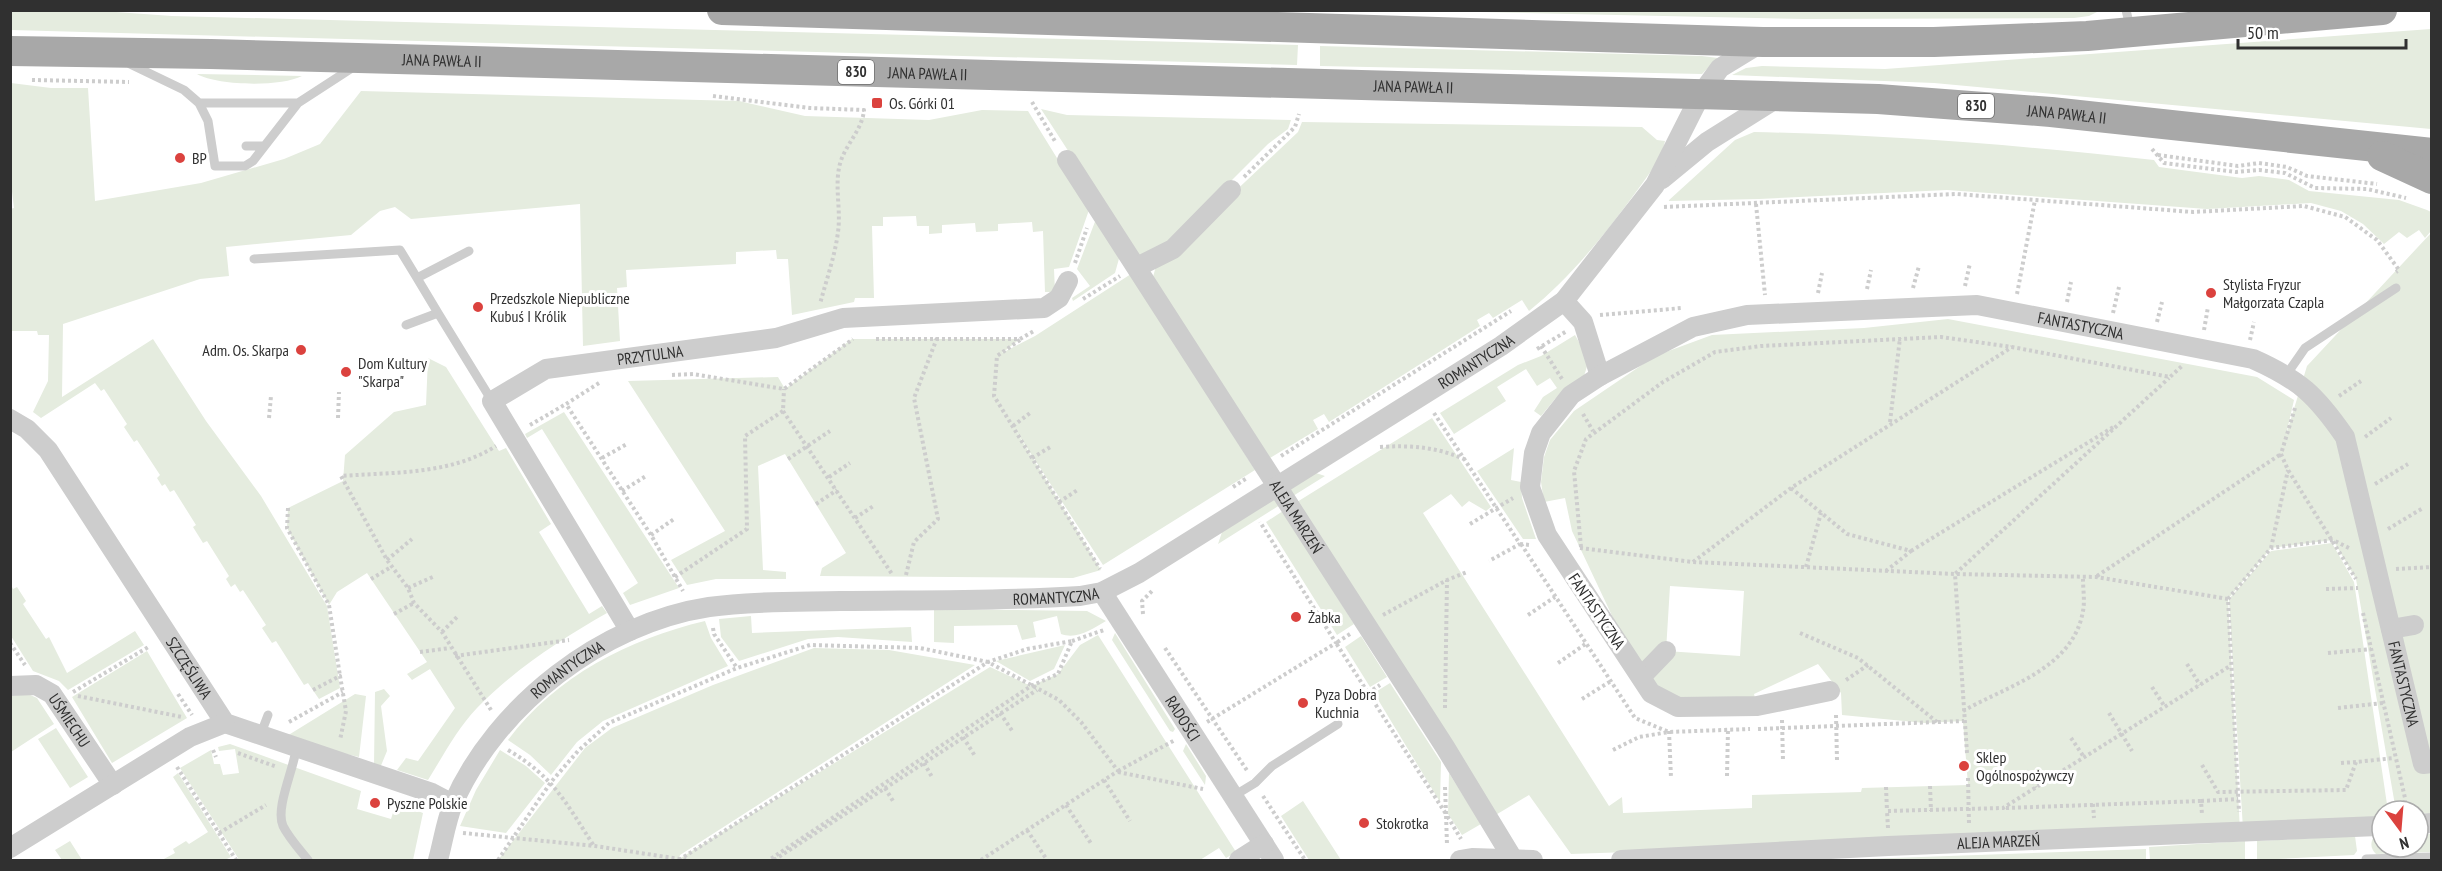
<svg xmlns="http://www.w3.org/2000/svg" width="2442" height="871" font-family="'PT Sans Narrow',sans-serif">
<rect width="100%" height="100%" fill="#fff"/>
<!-- green -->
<path fill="#e5ecdf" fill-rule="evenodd" d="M102 11 172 16 1298 45 1297 65 11 30V11Z
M1434 11H2099L2089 16 2074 18 1804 19Z
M2431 29V129L1934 83 1732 75 1746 68 1762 66 1885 69Z
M1320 46 1702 56 1718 58 1702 74 1320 66Z
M197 74 302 76C281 87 218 86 197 74Z
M11 83 51 88H88L95 201 201 183 284 159 320 144 361 91 739 101 805 116 929 120 982 110 1028 111 1089 210 1069 267 1054 269 1055 292H1045L1043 231 1033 232 1032 222 998 224V231L976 232 975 223 942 225V233L929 234V226H917L916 216 883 217V226H872L874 298H855L854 302 792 315 788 259H777L776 250 736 252V264L626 270 627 287 617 288 620 341 583 346 580 204 411 219 395 207 380 211 351 235 226 247 229 276 200 279 63 324 62 397 153 339 206 421 261 496 327 606 340 688 319 699 308 683 304 685 276 641 272 643 262 628 266 625 243 590 240 592 235 584 231 587 226 579 229 576 207 541 203 543 193 527 196 525 174 490 170 492 165 484 162 486 157 478 160 475 137 440 134 442 124 427 127 424 104 389 101 391 95 383 41 418 33 412 48 381 49 335H38L37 331H11L10 209 14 208 10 175Z
M1041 109 1067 115 1291 120 1288 129 1268 144 1167 245 1139 260Z
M1302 122 1642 127 1657 140 1665 141 1661 157C1623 211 1581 269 1529 311L1522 300 1493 318 1489 313 1477 320 1480 326 1329 422 1324 414 1313 420 1318 429 1270 458 1153 277 1156 266 1298 132Z
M1754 132C1888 135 2020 145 2154 160L2159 167 2242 178 2259 176 2289 180 2309 191 2399 200 2427 210 2431 212V231L2425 238 2419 230 2407 238 2399 232 2384 244 2363 224 2341 211 2311 203 2207 209 1947 190 1759 199 1668 201 1735 140Z
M1096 219 1120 255 1115 273 1073 301 1072 298 1090 286 1077 269Z
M2431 233V814L2396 811 2356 579 2333 540 2271 548 2228 599 2240 831 1571 854 1529 795 1494 816 1297 502 1432 418 1491 507 1486 511 1469 501 1462 507 1451 494 1423 513 1609 806 1622 797 1623 813 1752 808V795L1861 792 1862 788 1968 785 1963 721 1925 723 1842 715 1841 693 1818 664 1754 694 1757 706 1678 707 1641 677 1572 531 1565 498 1544 502 1541 482 1544 457 1550 440 1574 411 1655 356 1712 335 1864 328 1948 319 2257 377 2294 400 2286 435 2307 366ZM1670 586 1744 591 1740 656 1666 651Z
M1131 274 1255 470 1103 565 1013 426 1101 570 1073 578 820 576 822 568 846 553 785 454 758 466 763 570 786 572V579H716L687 585 671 560 725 531 628 381 778 377 785 389 852 339H1020L1002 353 1035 336Z
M1575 335 1589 360 1584 376 1555 399 1541 416 1534 411 1543 397 1557 388 1550 378 1537 386 1526 369 1497 387 1506 401 1454 434 1440 413 1518 365 1541 356Z
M428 358 446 367 499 451 506 448 551 524 539 532 589 614 602 606 607 613C561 639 514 670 477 708 457 729 443 756 428 780L397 770 406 758 418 761 455 708 430 669 412 680 407 674 427 662 367 573 337 592 329 605 287 528 288 508 343 481 345 455 394 412 426 405Z
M564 412 679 588 630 605 623 593 638 583 542 429 527 438 525 434Z
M1514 448 1511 480 1521 482 1522 498 1536 539H1523L1477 471Z
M1316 473 1325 476 1293 496 1290 488Z
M1275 498 1280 505 1218 544 1222 532Z
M1283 511 1354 624 1337 635 1266 522Z
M2332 543 2354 582 2388 811H2382V819L2243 829 2229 599 2271 551Z
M11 585 13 589 17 587 26 601 23 604 46 639 49 637 67 673 135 631 144 645 68 690 59 681 33 671 11 636Z
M934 609 1087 611 1106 621C1092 629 1077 640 1061 634L1057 616 1033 622 1036 637 1022 640 1017 625 954 626V643L934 642Z
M751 616 752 633 911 627 912 642 838 637 808 639 739 661 721 637 719 619Z
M705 621 711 638 728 666 603 721 577 742 551 775 530 755 508 740C556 676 629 639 705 621Z
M1115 633 1175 729 1173 732 1170 731 1112 640Z
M1098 635 1236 852 1226 858 1219 848 1200 860H498L585 748 612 728 713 685 814 648 889 650 975 665 680 855 679 859 990 667 1031 686 1058 674 1080 645Z
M1361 636 1387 677 1370 687 1345 647Z
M1065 645 1054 669 1030 681 996 661Z
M147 651 187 718 112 763 72 697Z
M1390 683 1441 762 1440 802 1374 693Z
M384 689 390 696 381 706 387 751 380 768 374 765 375 692Z
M28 694 37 698 54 724 11 752V696Z
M355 694 366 696 359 757 282 739Z
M56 728 88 777 70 788 38 739Z
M230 744 361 791 357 809 391 819 396 803 423 813 413 860H234L238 858 180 768 211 750 214 764H220L223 775 239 773 235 749 219 751 218 747Z
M1186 744 1206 776 1205 785 1183 751Z
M500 750 526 766 545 783 506 833 460 826 476 790Z
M178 773 231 857 225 860H162L175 853 173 849 186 841 189 844 208 832 173 777Z
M1449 773 1481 824 1462 835 1448 814Z
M1303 801 1341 860H1309L1281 816Z
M2418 834H2431V852L2376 854C2370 848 2370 842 2375 835H2382V847H2418Z
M2355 836 2357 851 2354 855 2257 860V841Z
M70 841 82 860H62L55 850Z
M2245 841V860H2150L2149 847Z
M2146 849V860H1836Z"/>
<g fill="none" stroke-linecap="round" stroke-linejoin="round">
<!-- path -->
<path stroke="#cdcdcd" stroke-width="4" stroke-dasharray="3 3" stroke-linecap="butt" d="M32 80 129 82
M713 96 810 108 864 110C862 132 843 146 839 168 835 189 841 211 838 232 835 256 826 281 820 304
M1032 102 1056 143
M2152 149 2164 163 2236 172 2259 170 2285 173 2315 188 2367 189 2406 198
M2158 155 2238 166 2259 163 2287 167 2307 176 2377 184
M1244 177 1295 127 1299 114
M1756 204 1765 295
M1664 207 1956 194 2193 212 2304 206 2345 217 2377 240 2399 270 2396 272
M1075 263 1087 228
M1965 286 1970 263
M1913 288 1919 266
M1867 289 1871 270
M1818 293 1822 273
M2017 294 2035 200
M1083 299 1120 276
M2067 302 2071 282
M2113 313 2119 287
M1600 315 1682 308
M2157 322 2162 302
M2204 330 2208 307
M876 339H1020L1034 331
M1020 340 997 356 994 396 1100 569
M2250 340 2254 322
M1541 346 1562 379
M1537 349 1567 331
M672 375 693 374 784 389 853 339
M599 383 566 404 651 535 683 591
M2339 396 2361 381
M2295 408 2281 454 2288 470 2356 579
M783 411 892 574
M1434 413 1520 544 1489 561
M1583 414 1593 431
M269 418 271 396
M338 418 339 392
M1890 422 1900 338
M530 425 566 404
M1013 426 1030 413
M2365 437 2391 418
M1380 447C1411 445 1438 447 1466 460
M1281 456 1511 311
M602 458 627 444
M1032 458 1052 446
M788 459 830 431
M829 477 850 463
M2375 484 2408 464
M1233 487 1247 478
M1791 488 1847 534 1911 551 1886 571
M622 491 646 476
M1059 502 1079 489
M816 504 837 490
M288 508 287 528 329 605 340 676
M855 518 875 505
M1470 524 1513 498
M2388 529 2423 508
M651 535 674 519
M1520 544 1530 545
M1521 544 1635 718 1669 732 1750 729
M1581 547 1574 471 1586 439 1663 382 1715 352 1761 346 1941 337 2012 347 2170 377 2182 366
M1580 548 1693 562 1955 574 2096 577 2228 599 2239 812
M2271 548 2288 470
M1911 551 2115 426
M387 560 412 539
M1693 562 1791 488 2012 347
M1806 567 1821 513
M2396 569 2432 567
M906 575 914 542 938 519 914 398 937 338
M2097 576 2281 454
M675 577 747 529 745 436 783 411 784 389
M371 579 391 567
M408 588 435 576
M2326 589 2358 588
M2228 599 2271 548 2333 540 2351 549
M2363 613 2405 798V810
M394 614 414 603
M1143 614 1142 601 1152 591
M1383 615 1447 580 1467 572
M1528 615 1555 597
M713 628 714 634 737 668
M442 632 459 615
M1800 633 1858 658 1937 722
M1350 634 1336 643 1446 814 1447 845
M1072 641 1104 630
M10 643 25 665
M1165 648 1248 772
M420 652 450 648
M2328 653 2371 649
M455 656 569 640
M1558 663 1587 643
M2187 664 2200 685
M1846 680 1868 665
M2152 687 2165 707
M313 690 340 676 346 711 340 740
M73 692 150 646
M1368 693 1380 685
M178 694 192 715
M78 696 182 717
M1582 699 1611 681
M1445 708 1447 580
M2338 708 2383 703
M491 710 442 632 414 603 408 588 387 560 341 476C394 472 450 475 496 446
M1963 711C2007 686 2073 669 2083 611 2085 601 2083 589 2083 579
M1000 713 1013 732
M2109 713 2132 751
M1836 715 1837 760
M1782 720 1783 761
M289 722 343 692
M1207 722 1336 643 1260 522
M1758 729 1964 721
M1669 731 1671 778
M963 737 975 756
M2071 738 2084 757
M213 750 216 757
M508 750C554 777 566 803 594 846
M1613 750 1639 737 1669 732
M238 753 277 767
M1967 753 1955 574 2169 378
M924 763 932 777
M2341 763 2356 762
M2202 765 2218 792 2346 790 2356 762 2394 758
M177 767 236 860
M1118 771 1175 740
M2026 771 2037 787
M1118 772 1203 789
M1727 776 1728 729
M1968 778 1969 824
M1104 780 1130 821
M1930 786 1931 811
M1445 787 1446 814 1461 839
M1886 787 1887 811
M885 788 893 801
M1263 796 1305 860
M2201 801 2238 799
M2093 804 2094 818
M1066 805 1092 845
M2006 808 2201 801 2202 814
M1888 828 1887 811 2003 808 2230 666
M1027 830 1047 860
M219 833 266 805
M463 833 595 846 686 860
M498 860 551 782 578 751 609 723 737 668 810 645 920 648 988 662 1059 700 1081 722 1118 771 981 860
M679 860 988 662 1027 649 1072 641 1058 674 1031 686 769 860
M774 860 1037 690"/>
<!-- lane -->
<path stroke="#cdcdcd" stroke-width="9" d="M2126 10 2130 27
M130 64 184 90 199 103H298L355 66
M199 103 208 121 215 166H245L253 161 298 103
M246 146H264
M254 259 400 250 417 278
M438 313 417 278 469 251
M406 325 438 313 492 401
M2287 374 2305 348 2396 288
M260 736 268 715
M296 749C294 769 275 808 283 826 289 838 300 850 308 860
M1232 797 1255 783 1272 766 1338 724
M2366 859 2432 857"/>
<!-- street -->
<g stroke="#cdcdcd" stroke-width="20">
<path id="s1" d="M1067 160 1445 747 1513 859"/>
<path d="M1662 179 1707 142 1777 98"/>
<path d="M1137 267 1173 249 1231 190"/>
<path d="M1564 301 1583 322 1600 376"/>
<path id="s2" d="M10 419 27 429 48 450 225 723 432 793 453 804"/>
<path id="s3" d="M1102 592 1274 860"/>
<path d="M2391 629 2414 625"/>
<path id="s4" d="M630 631 492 401 546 369 776 338 843 318 1044 308 1059 298 1068 281"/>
<path d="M1641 677 1666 651"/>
<path id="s5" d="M10 686 36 685 52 694 113 785"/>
<path id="s6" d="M1830 691 1757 706 1678 707 1651 693 1547 535 1530 487 1534 453 1541 433 1571 395 1600 376 1693 327 1747 315 1977 305 2253 359C2300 380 2316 395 2345 437L2423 764 2432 763"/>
<path d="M2418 824 2432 823"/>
<path d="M10 848 190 737 225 723"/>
<path id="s7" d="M438 860C443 842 446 821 453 804 496 705 603 623 709 607 752 601 798 602 840 601 920 600 1001 601 1080 596L1102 592 1139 573 1501 346 1564 301 1655 185 1701 94 1720 68 1761 43"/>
<path d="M1239 860 1264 844"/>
<path d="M1460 860 1472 858 1533 860"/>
<path id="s8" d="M1621 860 1888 846 2378 826"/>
</g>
<!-- primary -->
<g stroke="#a8a8a8" stroke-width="30">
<path d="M722 10 1763 42H1934L2087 36 2382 10"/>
<path id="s9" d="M10 51 211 54 1878 99 2051 112 2432 153"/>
<path d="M2382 156 2432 179"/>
</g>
</g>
<!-- markers -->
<g fill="#db423e" stroke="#fff" stroke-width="2">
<rect x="871" y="97" width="12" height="12" rx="3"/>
<circle cx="180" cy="158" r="6"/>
<circle cx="2211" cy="293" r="6"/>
<circle cx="478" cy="307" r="6"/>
<circle cx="301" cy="350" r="6"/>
<circle cx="346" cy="372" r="6"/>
<circle cx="1296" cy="617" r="6"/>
<circle cx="1303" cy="703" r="6"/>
<circle cx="1964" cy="766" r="6"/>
<circle cx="375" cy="803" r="6"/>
<circle cx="1364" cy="823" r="6"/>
</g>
<g text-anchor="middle" stroke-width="6" stroke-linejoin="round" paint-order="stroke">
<!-- shield labels -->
<g fill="#fff" stroke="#6e6e6e" stroke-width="1.5">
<rect x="838" y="60" width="36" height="24" rx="4.5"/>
<rect x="1958" y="94" width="36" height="24" rx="4.5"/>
</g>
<g font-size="15" font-weight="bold" fill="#303030">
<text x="856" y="77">830</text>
<text x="1976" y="111">830</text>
</g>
<!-- street labels -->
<g font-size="16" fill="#303030" stroke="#fff">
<text dy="6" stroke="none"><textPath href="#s9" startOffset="432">JANA PAWŁA II</textPath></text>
<text dy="6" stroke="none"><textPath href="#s9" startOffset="918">JANA PAWŁA II</textPath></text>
<text dy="6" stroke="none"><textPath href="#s9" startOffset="1404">JANA PAWŁA II</textPath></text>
<text dy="6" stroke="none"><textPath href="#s9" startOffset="2058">JANA PAWŁA II</textPath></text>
<text dy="6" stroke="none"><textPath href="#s6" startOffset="1059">FANTASTYCZNA</textPath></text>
<text dy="6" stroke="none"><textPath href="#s4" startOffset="436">PRZYTULNA</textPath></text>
<text dy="6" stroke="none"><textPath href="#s7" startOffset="1227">ROMANTYCZNA</textPath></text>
<text dy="6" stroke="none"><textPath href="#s1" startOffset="424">ALEJA MARZEŃ</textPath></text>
<text dy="6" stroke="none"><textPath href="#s7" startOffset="741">ROMANTYCZNA</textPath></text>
<text transform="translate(1597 611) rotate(56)" y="6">FANTASTYCZNA</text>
<text dy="6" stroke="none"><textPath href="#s2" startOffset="309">SZCZĘŚLIWA</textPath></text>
<text dy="6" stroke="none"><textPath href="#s7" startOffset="237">ROMANTYCZNA</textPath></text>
<text dy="6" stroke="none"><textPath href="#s6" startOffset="1611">FANTASTYCZNA</textPath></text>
<text dy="6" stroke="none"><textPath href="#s3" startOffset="150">RADOŚCI</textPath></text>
<text dy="6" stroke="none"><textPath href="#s5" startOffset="76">UŚMIECHU</textPath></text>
<text dy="6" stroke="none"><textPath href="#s8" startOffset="378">ALEJA MARZEŃ</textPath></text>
</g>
<!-- poi labels -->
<g font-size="16" fill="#303030" stroke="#fff" text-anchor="start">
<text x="889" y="109">Os. Górki 01</text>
<text x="192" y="164">BP</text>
<text x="2223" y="290">Stylista Fryzur<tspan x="2223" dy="18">Małgorzata Czapla</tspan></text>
<text x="490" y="304">Przedszkole Niepubliczne<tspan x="490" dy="18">Kubuś I Królik</tspan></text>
<text x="289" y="356" text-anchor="end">Adm. Os. Skarpa</text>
<text x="358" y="369">Dom Kultury<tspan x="358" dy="18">"Skarpa"</tspan></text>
<text x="1308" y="623">Żabka</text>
<text x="1315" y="700">Pyza Dobra<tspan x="1315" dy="18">Kuchnia</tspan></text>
<text x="1976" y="763">Sklep<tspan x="1976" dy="18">Ogólnospożywczy</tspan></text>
<text x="387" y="809">Pyszne Polskie</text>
<text x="1376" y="829">Stokrotka</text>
</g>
</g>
<!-- border -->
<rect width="2442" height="871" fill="none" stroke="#303030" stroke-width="24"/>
<!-- north arrow -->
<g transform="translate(2400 829) rotate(164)"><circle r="28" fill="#ffffff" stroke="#acacac" stroke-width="1.5"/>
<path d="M0-4.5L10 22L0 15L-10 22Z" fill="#db423e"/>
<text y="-9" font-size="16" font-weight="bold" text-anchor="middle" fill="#303030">N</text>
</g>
<!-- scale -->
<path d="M2238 39v9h168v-9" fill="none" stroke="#303030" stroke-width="3"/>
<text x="2247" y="39" font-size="18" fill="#303030" stroke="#ffffff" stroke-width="4.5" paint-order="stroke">50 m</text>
</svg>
